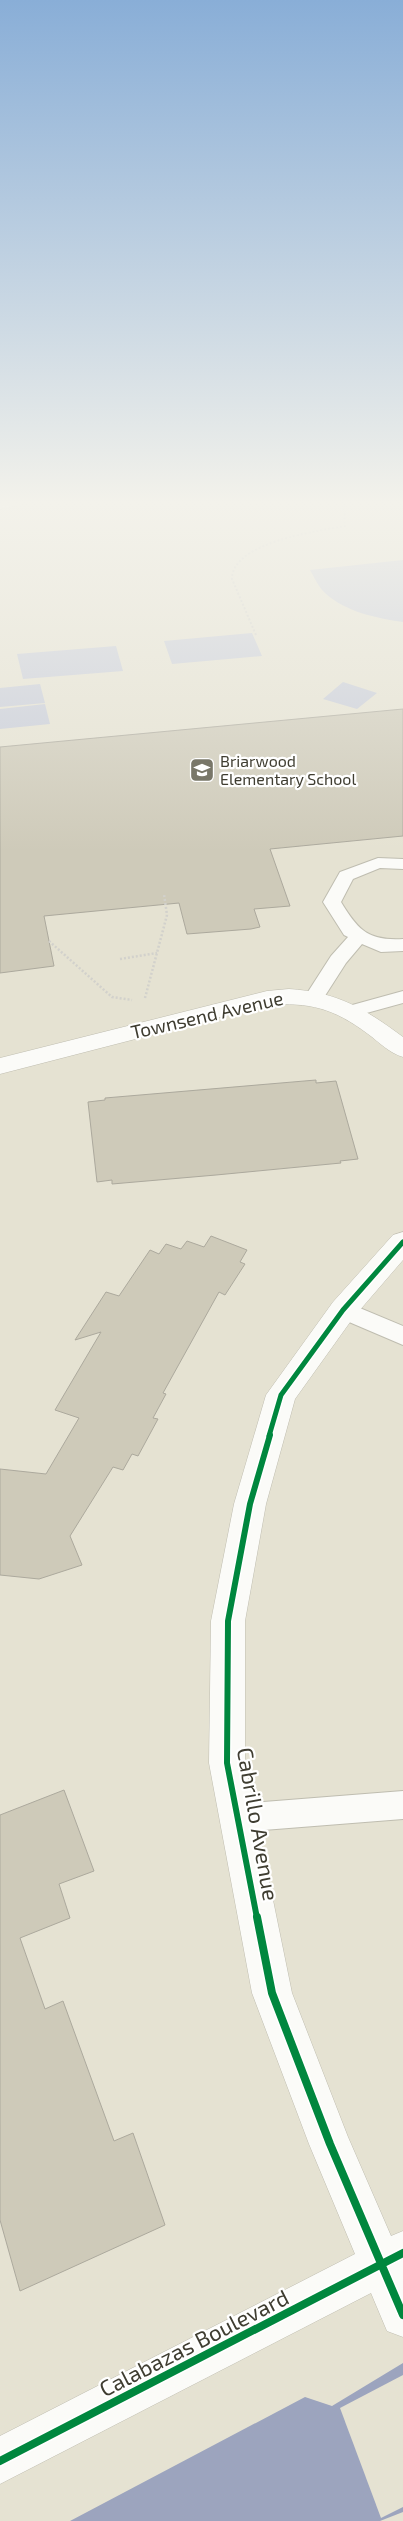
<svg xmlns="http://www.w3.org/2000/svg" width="403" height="2521" font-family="'Exo 2',sans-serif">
<rect width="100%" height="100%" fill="#e5e2d2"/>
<!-- green -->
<path fill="#c6cbd9" d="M403 560V622C376 618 346 612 325 593 319 588 314 577 310 570Z
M252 633 262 656 172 664 164 641Z
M116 646 123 671 23 679 17 654Z
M343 682 377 693 357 709 323 699Z
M40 684 45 703 0 707V688Z
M45 704 50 724 0 729V709Z"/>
<!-- water -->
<path fill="#9ca4be" d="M403 2363V2512L380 2521H70L305 2397 332 2406Z"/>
<!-- pier -->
<path fill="#e5e2d2" d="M403 2375V2507L381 2518 340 2408Z"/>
<!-- building -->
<path fill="#cecab9" stroke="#aca99d" d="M403 709V836L270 849 290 906 254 909 260 927 251 929 187 934 179 903 44 916 54 966 0 973V747Z
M316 1080V1083L336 1081 358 1159 340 1161 341 1163 216 1175 112 1184V1180L97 1182 88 1102 105 1100V1098Z
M211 1236 247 1250 240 1262 245 1264 225 1295 219 1292 163 1393 166 1394 153 1418 158 1419 138 1456 132 1454 123 1470 113 1467 70 1536 82 1565 39 1579 0 1575V1469L46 1474 79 1418 55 1410 101 1332 75 1340 106 1292 119 1296 150 1250 159 1254 166 1244 181 1249 187 1241 204 1247Z
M64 1790 94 1871 59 1884 70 1918 20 1938 45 2009 63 2001 114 2141 133 2133 165 2225 20 2291 0 2220V1815Z"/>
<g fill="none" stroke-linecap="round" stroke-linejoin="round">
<defs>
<path id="lane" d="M378 858 403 859V869L380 868 353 879 341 902C358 930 368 941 403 939V951L381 952 362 944 346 963 321 1002H307L304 998 331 956 348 937 344 935 323 902 340 872Z
M403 991V1003L352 1017 345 1015 342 1011 345 1007Z
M343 1301 403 1326V1345L335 1316 331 1310 335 1304Z
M403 1791V1819L238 1832 227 1828 223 1818 227 1808 238 1804Z"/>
<path id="street" d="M0 499H35L32 502 0 509Z
M289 989C338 992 365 1009 403 1037V1057C389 1053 379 1042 368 1034 333 1008 310 1002 267 1005L0 1074V1058L267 991Z"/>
<path id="secondary" d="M403 1232V1260L353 1318 295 1399 266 1504 245 1621V1763L292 1993 348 2137 391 2236 403 2231V2337L387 2331 371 2293 0 2484V2436L355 2254 309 2144 252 1993 209 1763 211 1621 234 1504 266 1395 333 1302 393 1235Z"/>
</defs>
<!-- lane casing -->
<use href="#lane" stroke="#bfbdb0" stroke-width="2"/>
<!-- street casing -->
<use href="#street" stroke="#bfbdb0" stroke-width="1"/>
<!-- secondary casing -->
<use href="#secondary" stroke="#bfbdb0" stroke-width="1"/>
<!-- path-far1 -->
<path stroke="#d2d1cc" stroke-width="2" stroke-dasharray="2 2" stroke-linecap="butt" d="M256 635 232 579C232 542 318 531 345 526L344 499"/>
<!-- path -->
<path stroke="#d2d1cc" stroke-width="2.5" stroke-dasharray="2 2" stroke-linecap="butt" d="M49 941 112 997 132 1000
M120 959 157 953
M145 998 167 915 164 894"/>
<!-- lane -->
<use href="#lane" fill="#fbfbf8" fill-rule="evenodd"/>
<!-- street -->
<use href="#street" fill="#fbfbf8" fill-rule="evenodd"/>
<!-- secondary -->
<use href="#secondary" fill="#fbfbf8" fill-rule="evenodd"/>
<defs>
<path id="cycleway-far2" d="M269 1436 281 1395 343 1310 403 1242"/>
<path id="cycleway-far1" d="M257 1918 227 1763 228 1621 250 1504 270 1435"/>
<path id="cycleway" d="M257 1917 272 1993 330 2144 403 2315
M0 2461 403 2253"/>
</defs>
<!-- cycleway-far2 casing -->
<use href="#cycleway-far2" stroke="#fff" stroke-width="8"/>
<!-- cycleway-far1 casing -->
<use href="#cycleway-far1" stroke="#fff" stroke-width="9"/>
<!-- cycleway casing -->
<use href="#cycleway" stroke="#fff" stroke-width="11"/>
<!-- cycleway-far2 -->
<use href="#cycleway-far2" stroke="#00873e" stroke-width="5"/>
<!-- cycleway-far1 -->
<use href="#cycleway-far1" stroke="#00873e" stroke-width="6"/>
<!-- cycleway -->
<use href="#cycleway" stroke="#00873e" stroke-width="8"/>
</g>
<!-- sky -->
<linearGradient id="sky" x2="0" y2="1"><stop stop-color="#89aed7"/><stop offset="0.59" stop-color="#f3f2eb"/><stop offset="1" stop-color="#f3f2eb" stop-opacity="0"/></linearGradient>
<rect width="403" height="852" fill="url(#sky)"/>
<!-- icons -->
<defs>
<symbol id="school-square" viewBox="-11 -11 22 22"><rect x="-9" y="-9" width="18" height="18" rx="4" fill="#797769" stroke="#fff"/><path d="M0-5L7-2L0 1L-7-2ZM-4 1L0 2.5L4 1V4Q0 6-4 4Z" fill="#fff"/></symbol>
</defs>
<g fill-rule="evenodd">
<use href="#school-square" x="188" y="756" width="28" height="28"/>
</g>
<g text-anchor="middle" stroke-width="4.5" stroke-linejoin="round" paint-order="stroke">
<!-- far-poi labels -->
<g font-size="16" fill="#3f3d31" stroke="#fff" text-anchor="start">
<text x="220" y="767">Briarwood<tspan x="220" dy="18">Elementary School</tspan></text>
</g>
<!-- street labels -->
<g font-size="19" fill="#3f3d31" stroke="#fff">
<text transform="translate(207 1015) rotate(-13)" y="7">Townsend Avenue</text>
</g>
<!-- near-street labels -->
<g font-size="22" fill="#3f3d31" stroke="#fff">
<text transform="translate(258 1824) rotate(80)" y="8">Cabrillo Avenue</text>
<text transform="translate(194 2343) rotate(-27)" y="8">Calabazas Boulevard</text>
</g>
</g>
</svg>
